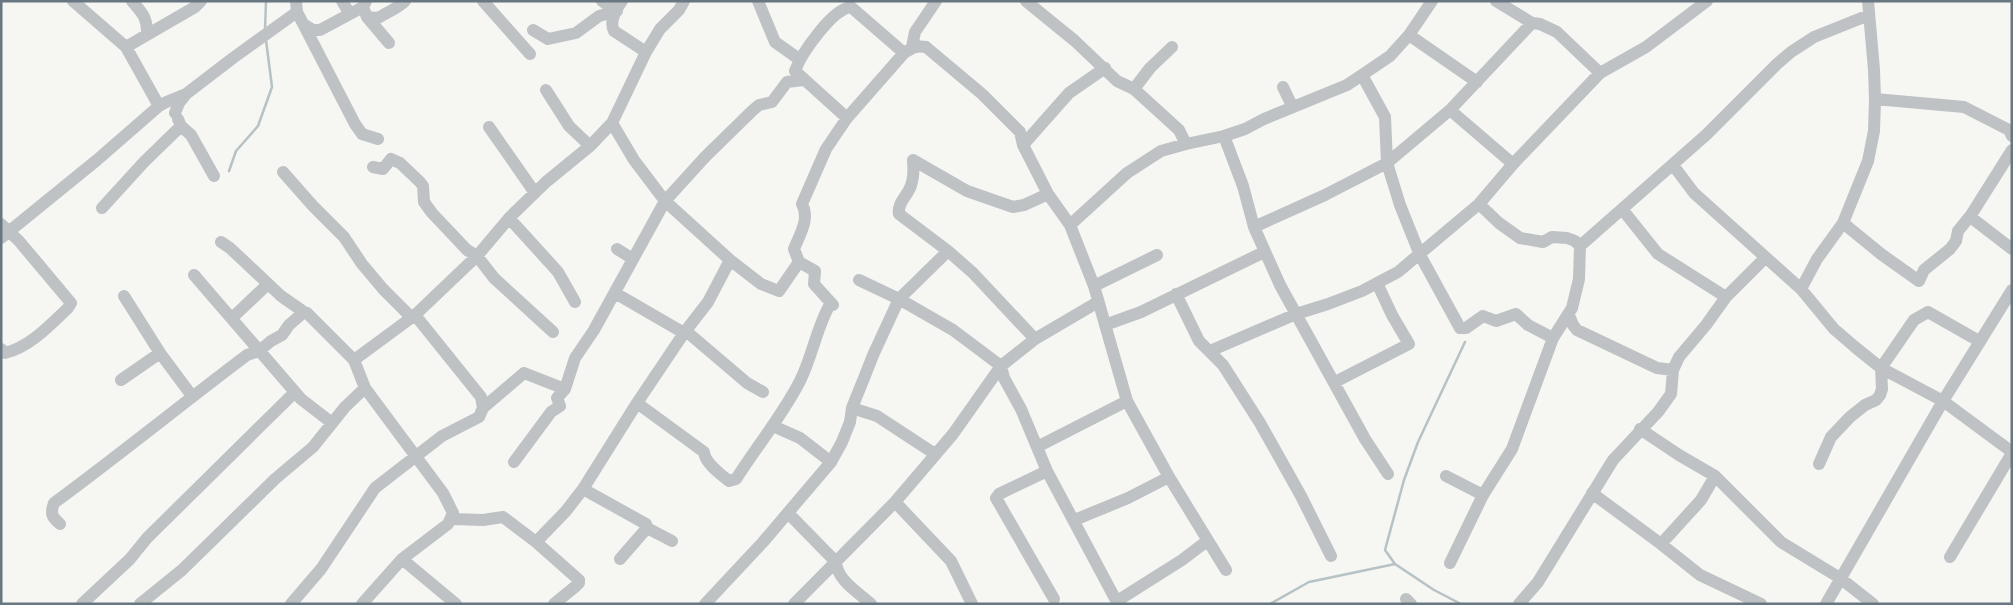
<svg xmlns="http://www.w3.org/2000/svg" width="2013" height="605" font-family="Commissioner,sans-serif">
<rect width="100%" height="100%" fill="#f6f6f3"/>
<g fill="none" stroke-linecap="round" stroke-linejoin="round">
<!-- stream -->
<path stroke="#b7c2c5" stroke-width="2.5" d="M265 30 266 1
M229 171 236 151 258 126 272 87 266 40
M1395 564 1385 550 1404 480 1418 442 1465 342
M1270 604 1309 582 1395 564 1434 590 1461 604"/>
<!-- minor -->
<path stroke="#bec2c5" stroke-width="12" d="M73 1 126 47 159 106
M132 1C143 14 147 17 147 34
M296 1 297 12 355 124 362 134 378 139
M342 1 350 14
M483 1 530 54
M602 1 617 11
M622 1C616 9 609 22 614 31L646 52
M758 1 775 42 799 59
M1026 1 1075 41 1117 81 1134 89 1179 130 1186 144
M1496 1 1532 23 1540 24 1557 32 1600 73
M363 7 367 17 389 43
M367 17 378 18C387 12 397 9 405 1
M305 25 313 30H320L363 7 366 1
M533 30 548 39 576 33 599 16 617 11
M1409 35 1477 82
M126 47 195 7 201 1
M912 47 915 32 936 1
M1362 75 1385 117 1387 163 1400 205 1420 255 1460 328H1466L1483 316 1496 321 1516 314 1528 325 1553 338
M1283 87 1292 106
M1134 89 1150 68 1172 47
M546 90 569 126 590 146
M1875 99 1964 107 2009 130 2012 136
M1450 110 1513 164
M175 113 179 103 186 94 233 58 297 12
M847 118 795 71C801 54 832 9 851 7L904 53
M178 119 181 126 191 135 214 176
M612 123 634 160 665 201 730 260 761 284 779 291 799 262
M489 127 535 193
M1224 136 1243 186 1254 227 1280 285 1365 439 1388 474
M1023 145 1069 93 1105 68
M2012 150 1971 215 1973 219 2012 249
M913 160C914 171 914 179 910 188 906 197 897 204 899 214L948 251 973 273 1035 339
M913 160 967 191 1013 207 1024 205 1048 194
M1673 165 1694 193 1801 289 1834 329 1855 347 1881 368 1943 401 2012 452
M373 167 383 169 391 159 400 163 420 182 423 186 424 202 432 213 467 250 477 256 494 278 553 332
M283 172 313 206 344 237 362 264 383 289 412 318
M1479 204 1499 223 1520 238 1543 242 1552 237 1567 238 1575 241 1580 246
M102 208 144 162 181 126
M1622 209 1658 254 1726 297
M509 218 558 272 575 302
M1843 223 1881 254 1919 281 1924 270 1950 249 1956 241 1958 231 1971 215
M1 224 19 241 71 303 68 308C50 325 30 347 5 353L1 349
M1070 225 1127 173 1161 151 1186 144 1224 136 1245 129 1264 119 1347 85 1362 75 1390 56 1409 35 1432 1
M1254 227 1325 195 1387 163 1450 110 1532 23
M1 238 97 160 159 106 164 103 186 94
M221 242 230 248 281 296 304 312
M617 249 633 259
M194 275 301 399 332 423
M859 280 899 299 953 330 1001 366 1004 378 1021 409 1047 471 1118 604
M1094 286 1157 255
M1801 289 1817 259 1843 223 1868 161 1874 131 1875 99 1874 70 1868 1
M615 293 684 333
M1176 294 1199 341 1223 365 1260 423 1301 496 1331 556
M124 296 160 353 192 396
M1569 315 1573 325 1577 330 1657 368 1673 370
M232 318 268 284
M1105 325 1141 312 1264 252
M686 331 747 383 763 392
M1210 351 1296 314 1328 304 1362 291 1398 272 1479 204 1513 164 1600 73 1646 47 1707 1
M354 360 415 315 477 256 509 218 546 182 590 146 612 123 646 52 660 29 679 10 684 1
M121 380 160 353
M1335 382 1409 344 1392 315 1377 283
M637 403 704 452C705 463 720 474 729 481L736 479C757 446 782 416 800 381 812 357 816 330 829 306L833 305 814 284 815 271 799 262 794 249C800 234 810 219 802 204L826 149 847 118 904 53C912 48 916 45 926 47L982 94 1020 132 1023 145 1048 194 1070 225 1094 286 1127 401 1169 477 1226 570
M483 408 524 373 565 389
M852 408 877 416 935 454
M773 426 800 438 831 462
M1640 429 1679 455 1715 476 1781 542 1840 578 1873 604
M1037 447 1127 401
M514 462 551 412 560 406 557 398 565 389 575 358 594 330 665 201 705 157 752 111 759 105 772 102 787 82 803 80
M1819 464 1831 437 1850 417 1865 405 1876 400 1880 395 1882 389 1881 368 1914 320 1928 312 1979 341
M1047 471 999 494 996 498 1054 599
M1446 476 1483 495
M583 489 646 524 647 528 620 559
M1592 493 1661 544 1700 575 1761 604
M895 502 951 561 972 604
M788 513 836 562C837 580 858 592 871 604
M1073 518 1077 519 1128 498 1169 477
M452 519 483 520 503 517 536 542
M60 524C52 517 50 514 54 503 119 455 182 404 247 355L259 351 271 341 282 335 289 325 304 312 307 313 354 360 365 388 443 493 453 513 448 524 402 559 362 604
M647 528 672 541
M1661 544 1701 500 1715 476
M1950 557 2012 453
M402 559 456 604
M1450 563 1483 495 1512 449 1553 338 1572 308 1579 279 1580 246 1706 135 1777 64 1791 52 1814 37 1869 15
M1406 599 1411 604
M1117 601 1182 560 1207 541
M82 604 130 559 147 538 295 392
M140 604 182 570 275 479 313 447 345 407 365 388
M291 604 321 569 375 488 442 436 479 417 483 408 481 397 415 315
M554 604 576 586 579 583V580L536 542 566 511 583 489 637 403 684 333 708 302 730 260
M705 604 763 542 831 462 842 442 850 422 852 408 874 353 899 299 948 251
M794 604 895 502 953 434 1001 366 1035 339 1098 302
M1519 604 1538 582 1613 460 1658 412 1671 394 1673 370 1679 357 1706 325 1726 297 1765 258
M1826 604 1943 401 2012 290"/>
</g>
<!-- border -->
<rect width="2013" height="605" fill="none" stroke="#687781" stroke-width="5"/>
</svg>
